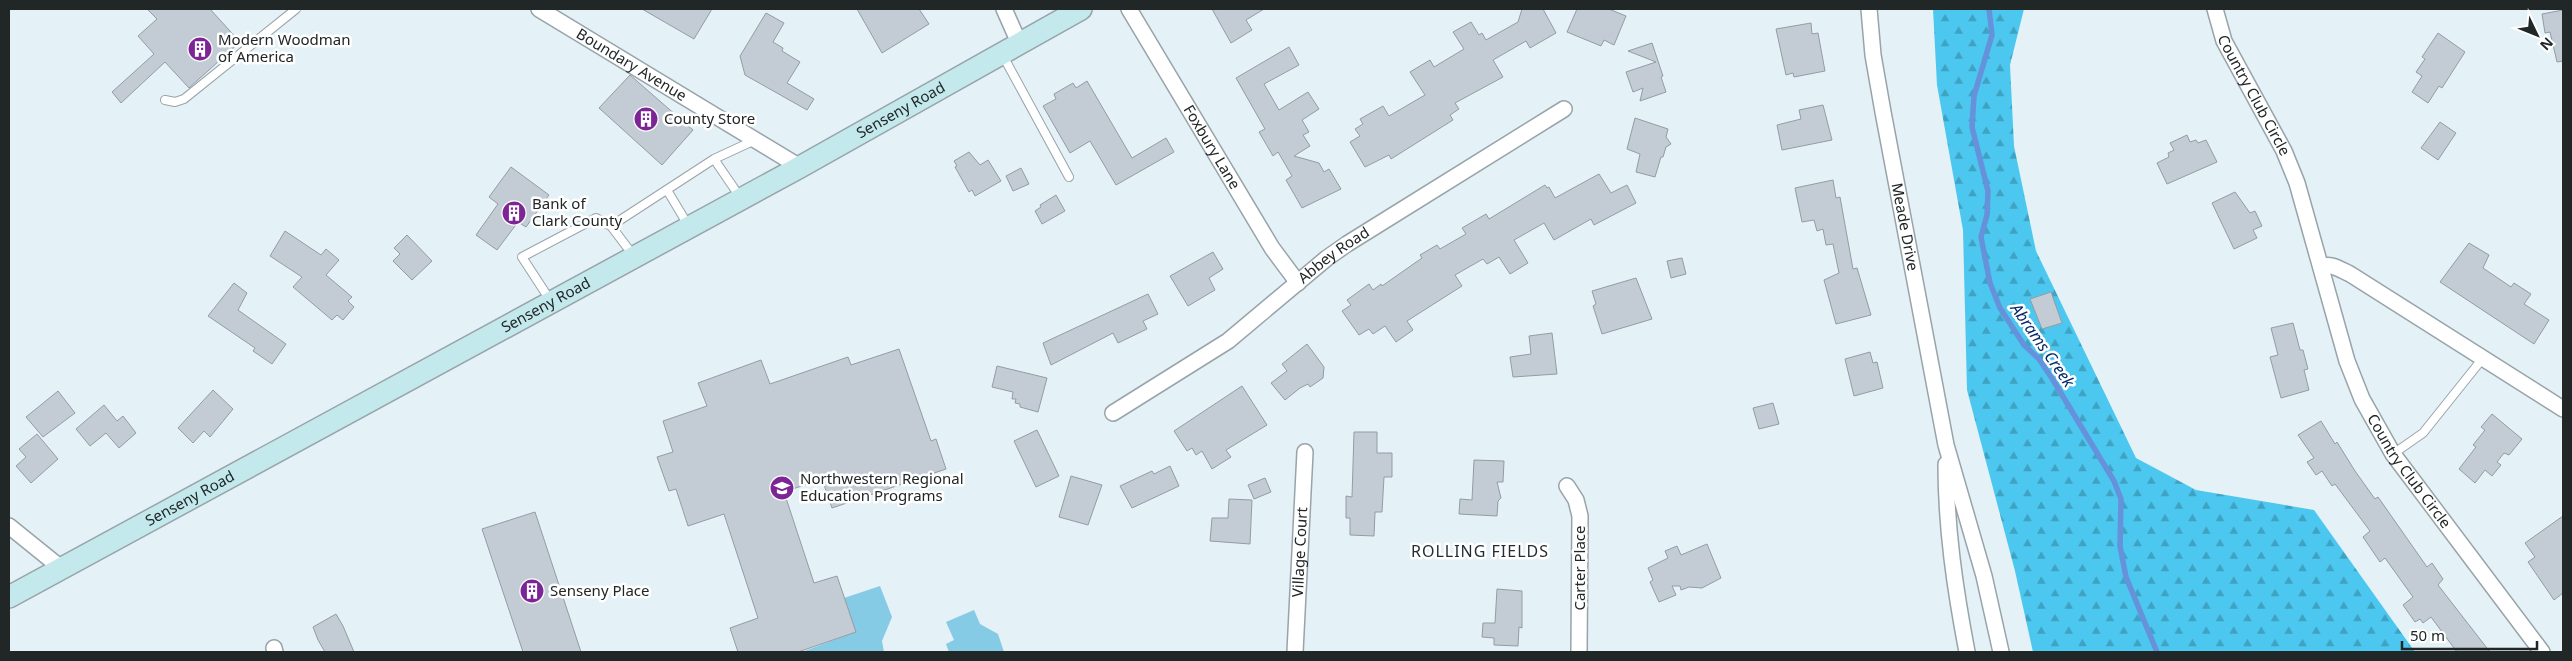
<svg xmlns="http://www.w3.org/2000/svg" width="2572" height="661" font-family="'Noto Sans',sans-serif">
<defs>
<pattern id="forest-firs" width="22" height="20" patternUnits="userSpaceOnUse" patternTransform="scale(1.25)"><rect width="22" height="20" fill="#4cc8f0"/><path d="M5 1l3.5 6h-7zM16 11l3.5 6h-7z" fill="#3fa2c2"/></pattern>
</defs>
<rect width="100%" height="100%" fill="#e4f1f6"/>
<!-- green -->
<path fill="#85cbe5" d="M880 586 892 617 882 641 884 652H802L855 632 844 598Z
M974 610 980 624 998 634 1004 652H949L946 644 954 640 946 622Z"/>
<!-- forest -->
<path fill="url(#forest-firs)" d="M1933 9H2024L2010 65 2014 146 2036 251 2136 458 2196 490 2314 510 2415 652H2033L2015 571 1967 390 1963 230 1937 85Z"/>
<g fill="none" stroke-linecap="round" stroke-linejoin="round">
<!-- stream -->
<path stroke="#6691db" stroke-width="5.5" d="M1989 9 1992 35 1974 96 1972 127 1988 191 1987 215 1981 237 1990 283 2000 308 2024 345 2039 359 2053 380 2114 481 2121 499 2120 546 2126 577 2157 652"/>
</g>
<!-- building -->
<path fill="#c3ccd4" stroke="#939ca4" d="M147 9H210L240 42 189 88 165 62 121 103 112 92 154 54 138 36 157 19Z
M642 9H712L694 39Z
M857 9H919L929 24 882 53Z
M1212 9H1264L1246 20 1252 30 1231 43Z
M1522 9H1543L1556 33 1530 48 1526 41 1493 60 1503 77 1455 103 1459 109 1450 115 1453 120 1391 159 1389 155 1365 167 1350 142 1360 136 1355 129 1363 124 1360 119 1383 106 1389 116 1425 95 1410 72 1430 60 1434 67 1464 49 1453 32 1471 22 1479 35 1482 33 1486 40 1518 22Z
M1577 9H1609L1626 16 1614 45 1604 40 1601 46 1567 32Z
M2563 10V61L2557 62 2550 32 2545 33 2542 14Z
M766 13 784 23 773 42 783 48 782 51 800 62 787 83 814 99 807 110 745 75 740 56Z
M1811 23 1812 34 1818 33 1825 71 1794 77 1793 73 1786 75 1776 29Z
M2438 33 2465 52 2442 88 2439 86 2428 103 2412 92 2422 76 2416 72 2425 59 2422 57Z
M1652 43 1663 76 1661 77 1666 92 1640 101 1643 88 1633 92 1626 72 1656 62 1628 51Z
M1289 47 1299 65 1264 84 1279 110 1308 92 1319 109 1302 120 1309 132 1303 135 1310 146 1294 156 1319 163 1324 172 1329 169 1341 189 1302 208 1286 180 1292 176 1278 152 1273 156 1259 132 1265 129 1236 78Z
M630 75 693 130 662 165 599 108Z
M1087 81 1132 158 1166 138 1174 152 1116 185 1090 141 1070 153 1043 106 1056 99 1054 94 1073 83 1076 88Z
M1823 105 1832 140 1782 150 1777 125 1801 119 1799 110Z
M1635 118 1668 129 1666 137 1671 144 1666 147 1663 157H1661L1655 177 1636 172 1640 154 1627 149Z
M2440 122 2456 133 2438 160 2421 148Z
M2187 135 2190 142 2196 140 2198 143 2206 140 2217 162 2167 184 2157 163 2169 157 2168 153 2174 150 2170 143Z
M969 152 980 165 988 160 1001 181 975 196 972 190 969 192 955 167 957 166 954 161Z
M511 167 549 195 526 227 518 222 497 250 476 235 498 204 489 197Z
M1021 168 1029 184 1013 191 1006 176Z
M1599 174 1611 193 1627 185 1636 203 1594 225 1591 219 1554 240 1544 223 1514 240 1528 263 1510 274 1499 257 1487 264 1483 259 1455 275 1462 286 1407 321 1413 330 1396 342 1385 326 1373 334 1369 329 1359 335 1342 311 1351 305 1347 300 1369 284 1373 290 1381 284 1382 286 1422 258 1420 255 1437 245 1440 249 1466 234 1462 228 1486 214 1489 219 1545 185 1547 188 1549 187 1555 198Z
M1833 180 1836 198 1840 197 1853 269 1857 268 1871 315 1836 324 1824 280 1839 273 1833 244 1826 245 1823 229 1817 231 1814 220 1802 222 1795 188Z
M2235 192 2250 213 2255 211 2262 226 2253 230 2257 238 2234 249 2212 203Z
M1056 195 1065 211 1042 224 1035 211 1041 207 1040 205Z
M285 231 321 255 326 249 339 260 326 275 352 297 348 301 354 307 343 320 337 315 332 320 293 287 302 277 270 256Z
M407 235 432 261 412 280 393 261 400 254 394 248Z
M2469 243 2489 255 2483 268 2511 287 2514 283 2531 294 2524 304 2549 320 2534 344 2440 282Z
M1213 252 1223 269 1209 278 1215 290 1188 306 1170 276Z
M1682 258 1686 274 1671 278 1667 261Z
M1636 278 1652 319 1602 334 1593 306 1596 304 1592 291Z
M234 283 247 293 238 310 286 344 272 364 253 351 255 348 208 316Z
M2051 292 2062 323 2042 329 2030 299Z
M1148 294 1158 314 1143 321 1147 329 1118 343 1113 333 1051 365 1043 343Z
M2293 323 2300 350H2303L2308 369 2304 370 2309 390 2281 398 2270 357 2278 355 2271 328Z
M1552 333 1557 374 1513 377 1510 357 1531 354 1529 336Z
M1307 344 1324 367 1323 378 1310 387 1308 384 1300 388 1285 400 1271 383 1287 371 1282 364Z
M899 349 931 441 936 439 946 469 832 508 822 479 784 492 814 583 837 576 856 632 798 652H738L730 628 758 618 724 514 688 526 676 489 669 491 657 457 673 452 663 421 707 406 698 383 761 360 770 384 848 357 851 365Z
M1870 352 1873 363 1877 362 1883 388 1854 396 1845 359Z
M997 366 1047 378 1038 412 1020 407V404L1015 403 1016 399H1012L1013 392 992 387Z
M1242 386 1267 425 1226 450 1231 457 1212 469 1202 451 1196 455 1192 448 1187 451 1174 431Z
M213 390 233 409 210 437 204 431 193 443 178 428Z
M58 391 75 413 43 437 26 417Z
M1773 403 1779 424 1759 429 1753 408Z
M104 405 117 421 123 416 136 433 119 448 106 433 90 446 76 429Z
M2492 414 2522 439 2509 455 2504 453 2497 462 2501 465 2492 476 2485 470 2475 483 2459 469 2476 447 2473 445 2485 430 2481 427Z
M2321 421 2335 444 2337 442 2355 471 2375 499 2378 497 2427 567 2432 563 2443 579 2438 585 2490 652H2457L2431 617 2423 623 2420 619 2415 622 2403 605 2413 597 2385 558 2380 562 2363 537 2370 531 2335 484 2332 486 2322 471 2316 475 2307 462 2314 458 2298 435Z
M1037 430 1059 476 1036 487 1014 441Z
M1354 432H1377V453H1392V477H1384L1382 512H1375L1374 536 1350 535V518H1346V496L1352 497Z
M37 434 58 459 31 483 16 466 26 457 19 449Z
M1474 460 1504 461 1503 482H1497L1501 498 1498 501 1497 516 1459 514 1460 499 1472 500Z
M1170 466 1179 486 1132 508 1120 486 1152 471 1154 474Z
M1071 476 1102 485 1088 525 1059 517Z
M1265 478 1271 492 1254 499 1248 485Z
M1229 499 1252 500 1250 544 1210 541 1212 518H1228Z
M535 512 581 652H523L482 529Z
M2563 516V593L2554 600 2528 562 2535 557 2525 543Z
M1707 544 1721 578 1702 588 1689 587 1681 590 1680 586H1672L1676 595 1659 602 1650 582 1653 580 1648 568 1668 558 1665 551 1677 546 1681 555Z
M1497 589 1522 591V628L1519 627 1518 646 1494 645V638L1482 637 1483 623H1495Z
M336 614 343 626 354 652H325L318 640 313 627Z"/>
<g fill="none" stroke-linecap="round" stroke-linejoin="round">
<defs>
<path id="service" d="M1002 54 1069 177
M165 100 175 102 184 99 296 9
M714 159 740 197
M667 190 688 225
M611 226 714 159 755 140
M550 300 522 257 596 218 611 226 633 255
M2393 454 2423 433 2483 358"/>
<g id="minor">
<path id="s1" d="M539 9 800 167"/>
<path d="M1004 9 1020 45"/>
<path id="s2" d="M1129 9 1272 248 1298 283"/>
<path id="s3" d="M1869 9 1873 55 1883 112 1946 445 1984 576 2001 652"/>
<path id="s4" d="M2215 9 2224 41 2284 151 2297 183 2347 361 2362 399 2393 454 2542 652"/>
<path d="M2321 267C2330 262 2341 270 2350 274L2563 409"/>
<path id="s5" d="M1113 413 1228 341 1327 258 1347 244 1564 109"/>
<path d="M1946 464C1946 528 1955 589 1967 652"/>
<path d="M1567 486 1576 500 1580 516 1579 652"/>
<path d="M9 526 61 568"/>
<path d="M274 648 275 652"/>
<path id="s6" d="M1295 652 1305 452"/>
</g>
<g id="secondary">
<path id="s7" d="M9 597 800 167 1081 9"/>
</g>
</defs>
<!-- service casing -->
<use href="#service" stroke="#98a4a9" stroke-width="10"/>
<!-- minor casing -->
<use href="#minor" stroke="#98a4a9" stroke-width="18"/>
<!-- secondary casing -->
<use href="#secondary" stroke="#98a4a9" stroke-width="24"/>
<!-- service -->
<use href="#service" stroke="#fff" stroke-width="8"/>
<!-- minor -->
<use href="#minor" stroke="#fff" stroke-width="15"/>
<!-- secondary -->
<use href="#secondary" stroke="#c4e9ed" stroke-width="21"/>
</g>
<!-- icons -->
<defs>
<symbol id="building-disc" viewBox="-11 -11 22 22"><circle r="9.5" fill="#7c2695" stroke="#fff"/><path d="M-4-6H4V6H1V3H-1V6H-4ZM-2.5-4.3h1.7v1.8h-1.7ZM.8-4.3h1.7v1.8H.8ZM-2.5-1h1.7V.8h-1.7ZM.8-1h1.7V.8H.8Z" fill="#fff"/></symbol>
<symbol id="school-disc" viewBox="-11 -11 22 22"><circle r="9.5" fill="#7c2695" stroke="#fff"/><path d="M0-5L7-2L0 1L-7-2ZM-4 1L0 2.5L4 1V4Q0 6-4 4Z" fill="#fff"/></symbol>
</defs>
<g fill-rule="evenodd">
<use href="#building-disc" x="186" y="35" width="28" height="28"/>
<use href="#building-disc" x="632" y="105" width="28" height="28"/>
<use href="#building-disc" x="500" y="199" width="28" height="28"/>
<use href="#school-disc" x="768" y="474" width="28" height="28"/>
<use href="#building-disc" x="518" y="577" width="28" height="28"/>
</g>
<g text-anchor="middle" stroke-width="5" stroke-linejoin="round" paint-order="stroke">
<!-- poi labels -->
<g font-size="15" fill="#212627" stroke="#fff" text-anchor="start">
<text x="218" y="45">Modern Woodman<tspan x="218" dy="17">of America</tspan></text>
<text x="664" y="124">County Store</text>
<text x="532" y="209">Bank of<tspan x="532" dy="17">Clark County</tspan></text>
<text x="800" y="484">Northwestern Regional<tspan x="800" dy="17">Education Programs</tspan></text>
<text x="550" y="596">Senseny Place</text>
</g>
<!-- street labels -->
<g font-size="15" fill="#212627" stroke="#fff">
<text dy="5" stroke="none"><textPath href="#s1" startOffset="108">Boundary Avenue</textPath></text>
<text dy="5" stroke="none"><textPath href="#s4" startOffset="95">Country Club Circle</textPath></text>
<text dy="5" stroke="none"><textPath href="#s7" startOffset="1016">Senseny Road</textPath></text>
<text dy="5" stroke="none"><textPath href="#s2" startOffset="161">Foxbury Lane</textPath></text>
<text dy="5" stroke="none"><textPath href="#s3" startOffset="221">Meade Drive</textPath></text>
<text dy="5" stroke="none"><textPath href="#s5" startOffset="272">Abbey Road</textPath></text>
<text dy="5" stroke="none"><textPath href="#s7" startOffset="611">Senseny Road</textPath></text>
<text dy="5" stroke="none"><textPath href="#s4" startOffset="505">Country Club Circle</textPath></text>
<text dy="5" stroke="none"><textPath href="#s7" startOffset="206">Senseny Road</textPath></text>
<text dy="5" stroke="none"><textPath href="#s6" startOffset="100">Village Court</textPath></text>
<text transform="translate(1580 568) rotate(-90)" y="5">Carter Place</text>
</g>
<!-- water labels -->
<g font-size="16" font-style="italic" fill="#05296a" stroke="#fff">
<text transform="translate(2043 345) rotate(55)" y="6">Abrams Creek</text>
</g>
<!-- neighbourhood labels -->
<g font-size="16" letter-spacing="1" fill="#242e32" stroke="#fff">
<text x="1480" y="557">ROLLING FIELDS</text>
</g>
</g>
<!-- border -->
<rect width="2572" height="661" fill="none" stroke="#212627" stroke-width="20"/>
<!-- north arrow -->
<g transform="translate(2537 35) rotate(133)" stroke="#ffffff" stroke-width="4" paint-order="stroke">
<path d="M0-4L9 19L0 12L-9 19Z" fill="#212627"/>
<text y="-8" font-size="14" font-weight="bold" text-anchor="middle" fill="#212627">N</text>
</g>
<!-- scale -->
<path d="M2402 641v8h135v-8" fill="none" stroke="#212627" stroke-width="2.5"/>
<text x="2410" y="641" font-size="15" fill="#212627" stroke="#ffffff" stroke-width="4" paint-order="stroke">50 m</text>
</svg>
